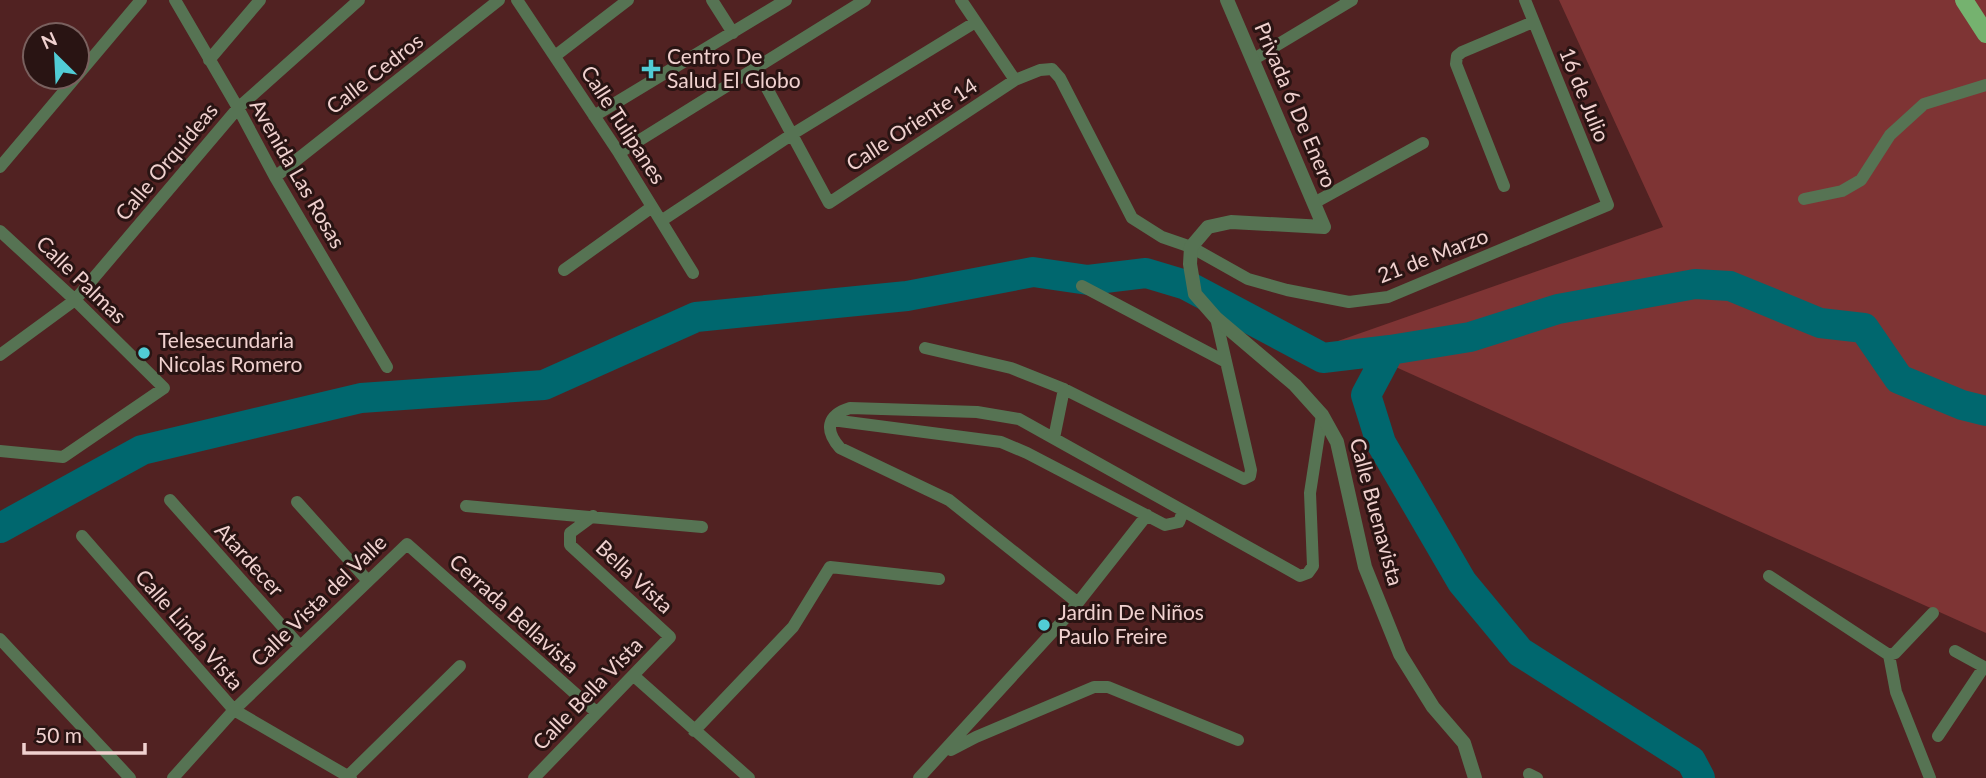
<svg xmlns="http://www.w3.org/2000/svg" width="1986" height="778" font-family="Lato,sans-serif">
<rect width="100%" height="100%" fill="#512222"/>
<!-- green -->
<path fill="#7e3434" d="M1559 0H1986V633L1338 341 1663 227Z"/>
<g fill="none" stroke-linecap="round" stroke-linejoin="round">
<!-- river -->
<path stroke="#00676e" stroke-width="30" d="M0 528 142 450 361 398 544 385 696 317 907 296 1033 272 1088 280 1146 273 1186 285 1323 358 1390 350
M1700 778 1691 761 1520 652 1462 582 1381 443 1366 395 1390 350 1470 337 1558 309 1695 284 1730 286 1820 323 1864 328 1899 379 1962 405 1986 411"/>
<!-- minor -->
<path stroke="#567353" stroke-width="12" d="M175 0 238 108 275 177 387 367
M517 0 619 153 693 273
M712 0 733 33
M961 0 1015 80
M555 56 628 0
M1254 59 1352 0
M209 60 260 0
M756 68 829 203 1015 80 1040 70 1052 69 1060 78 1132 218 1162 237 1191 247 1248 279 1287 290 1349 302 1388 297 1608 205 1525 0
M77 76 141 0
M594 116 786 0
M619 153 865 0
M0 167 76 77
M275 177 499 0
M1504 186 1456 64 1457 56 1462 52 1533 22
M1804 199 1842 191 1861 180 1890 135 1924 104 1986 85
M1314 203 1423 143
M661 221 791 135 974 23
M0 231 75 300 164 388 63 457 0 451
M564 270 652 207
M1082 286 1226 362
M925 348 1011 368 1064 389 1244 479 1250 476 1251 470 1216 318
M0 355 75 300 238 108 359 0
M832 420 1001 442 1027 453 1165 525 1179 522 1183 511
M1054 438 1064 389
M170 500 299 645
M297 502 368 581
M466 506 702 527
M82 536 234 710 351 778
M1769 576 1889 655 1895 653 1933 613
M1078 603 949 500 840 448C824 430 827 415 850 408L977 412 1019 419 1300 576 1308 573 1313 566 1310 493 1322 415
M0 639 130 778
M1955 651 1986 668
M1889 655 1896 692 1930 778
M634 676 749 778
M694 731 793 627 830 567 939 579
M1938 736 1984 667
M951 750 976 737 1094 687H1108L1238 740
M1529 774 1537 778
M173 778 234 710 407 544 596 712
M346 778 460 666
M534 778 670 637 570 545V533L593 516
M919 778 1069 614 1147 515"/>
<!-- tertiary -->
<path stroke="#567353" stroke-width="14" d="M1227 0 1324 227 1231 222 1208 227 1191 247 1190 264 1195 294 1216 318 1295 385 1322 415 1337 442 1365 567 1400 654 1433 707 1464 743 1475 778"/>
<!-- primary -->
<path stroke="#75b26f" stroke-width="18" d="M1964 0 1986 34"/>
</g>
<!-- markers -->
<g fill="#51ccd5" stroke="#291413" stroke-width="2.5">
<path d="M647.5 58.5h7v7h7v7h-7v7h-7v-7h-7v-7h7z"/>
<circle cx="144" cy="353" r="7"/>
<circle cx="1044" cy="625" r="7"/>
</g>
<g text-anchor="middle" stroke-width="6" stroke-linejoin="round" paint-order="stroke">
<!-- poi labels -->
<g font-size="21" fill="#f0d1cf" stroke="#291413" text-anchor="start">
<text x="667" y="64">Centro De<tspan x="667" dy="24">Salud El Globo</tspan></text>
<text x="158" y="348">Telesecundaria<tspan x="158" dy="24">Nicolas Romero</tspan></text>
<text x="1058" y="620">Jardin De Niños<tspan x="1058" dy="24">Paulo Freire</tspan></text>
</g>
<!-- street labels -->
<g font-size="21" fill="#f0d1cf" stroke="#291413">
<text transform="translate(375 74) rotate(-38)" y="7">Calle Cedros</text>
<text transform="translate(1584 95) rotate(68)" y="7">16 de Julio</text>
<text transform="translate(1295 105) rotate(67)" y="7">Privada 6 De Enero</text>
<text transform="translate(623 125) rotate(57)" y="7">Calle Tulipanes</text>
<text transform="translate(912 125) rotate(-33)" y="7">Calle Oriente 14</text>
<text transform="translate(167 162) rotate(-50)" y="7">Calle Orquideas</text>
<text transform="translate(297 174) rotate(60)" y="7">Avenida Las Rosas</text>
<text transform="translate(1433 256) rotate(-21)" y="7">21 de Marzo</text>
<text transform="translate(81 280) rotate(44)" y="7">Calle Palmas</text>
<text transform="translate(1376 512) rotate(75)" y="7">Calle Buenavista</text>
<text transform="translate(249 560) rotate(48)" y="7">Atardecer</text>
<text transform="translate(634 577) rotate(43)" y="7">Bella Vista</text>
<text transform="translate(319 601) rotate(-44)" y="7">Calle Vista del Valle</text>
<text transform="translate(514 614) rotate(42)" y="7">Cerrada Bellavista</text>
<text transform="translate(189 630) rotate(49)" y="7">Calle Linda Vista</text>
<text transform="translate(588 694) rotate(-46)" y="7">Calle Bella Vista</text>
</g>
</g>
<!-- north arrow -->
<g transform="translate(56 56) rotate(336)"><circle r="33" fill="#291413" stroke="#79605e" stroke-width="2"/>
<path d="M0-5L12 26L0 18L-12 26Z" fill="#51ccd5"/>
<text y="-10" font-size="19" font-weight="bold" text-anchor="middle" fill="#f0d1cf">N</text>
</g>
<!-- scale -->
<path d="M24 743v10h121v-10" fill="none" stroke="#f0d1cf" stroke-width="3.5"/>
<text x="35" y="743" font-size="21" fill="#f0d1cf" stroke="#291413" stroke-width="5" paint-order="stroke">50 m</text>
</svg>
